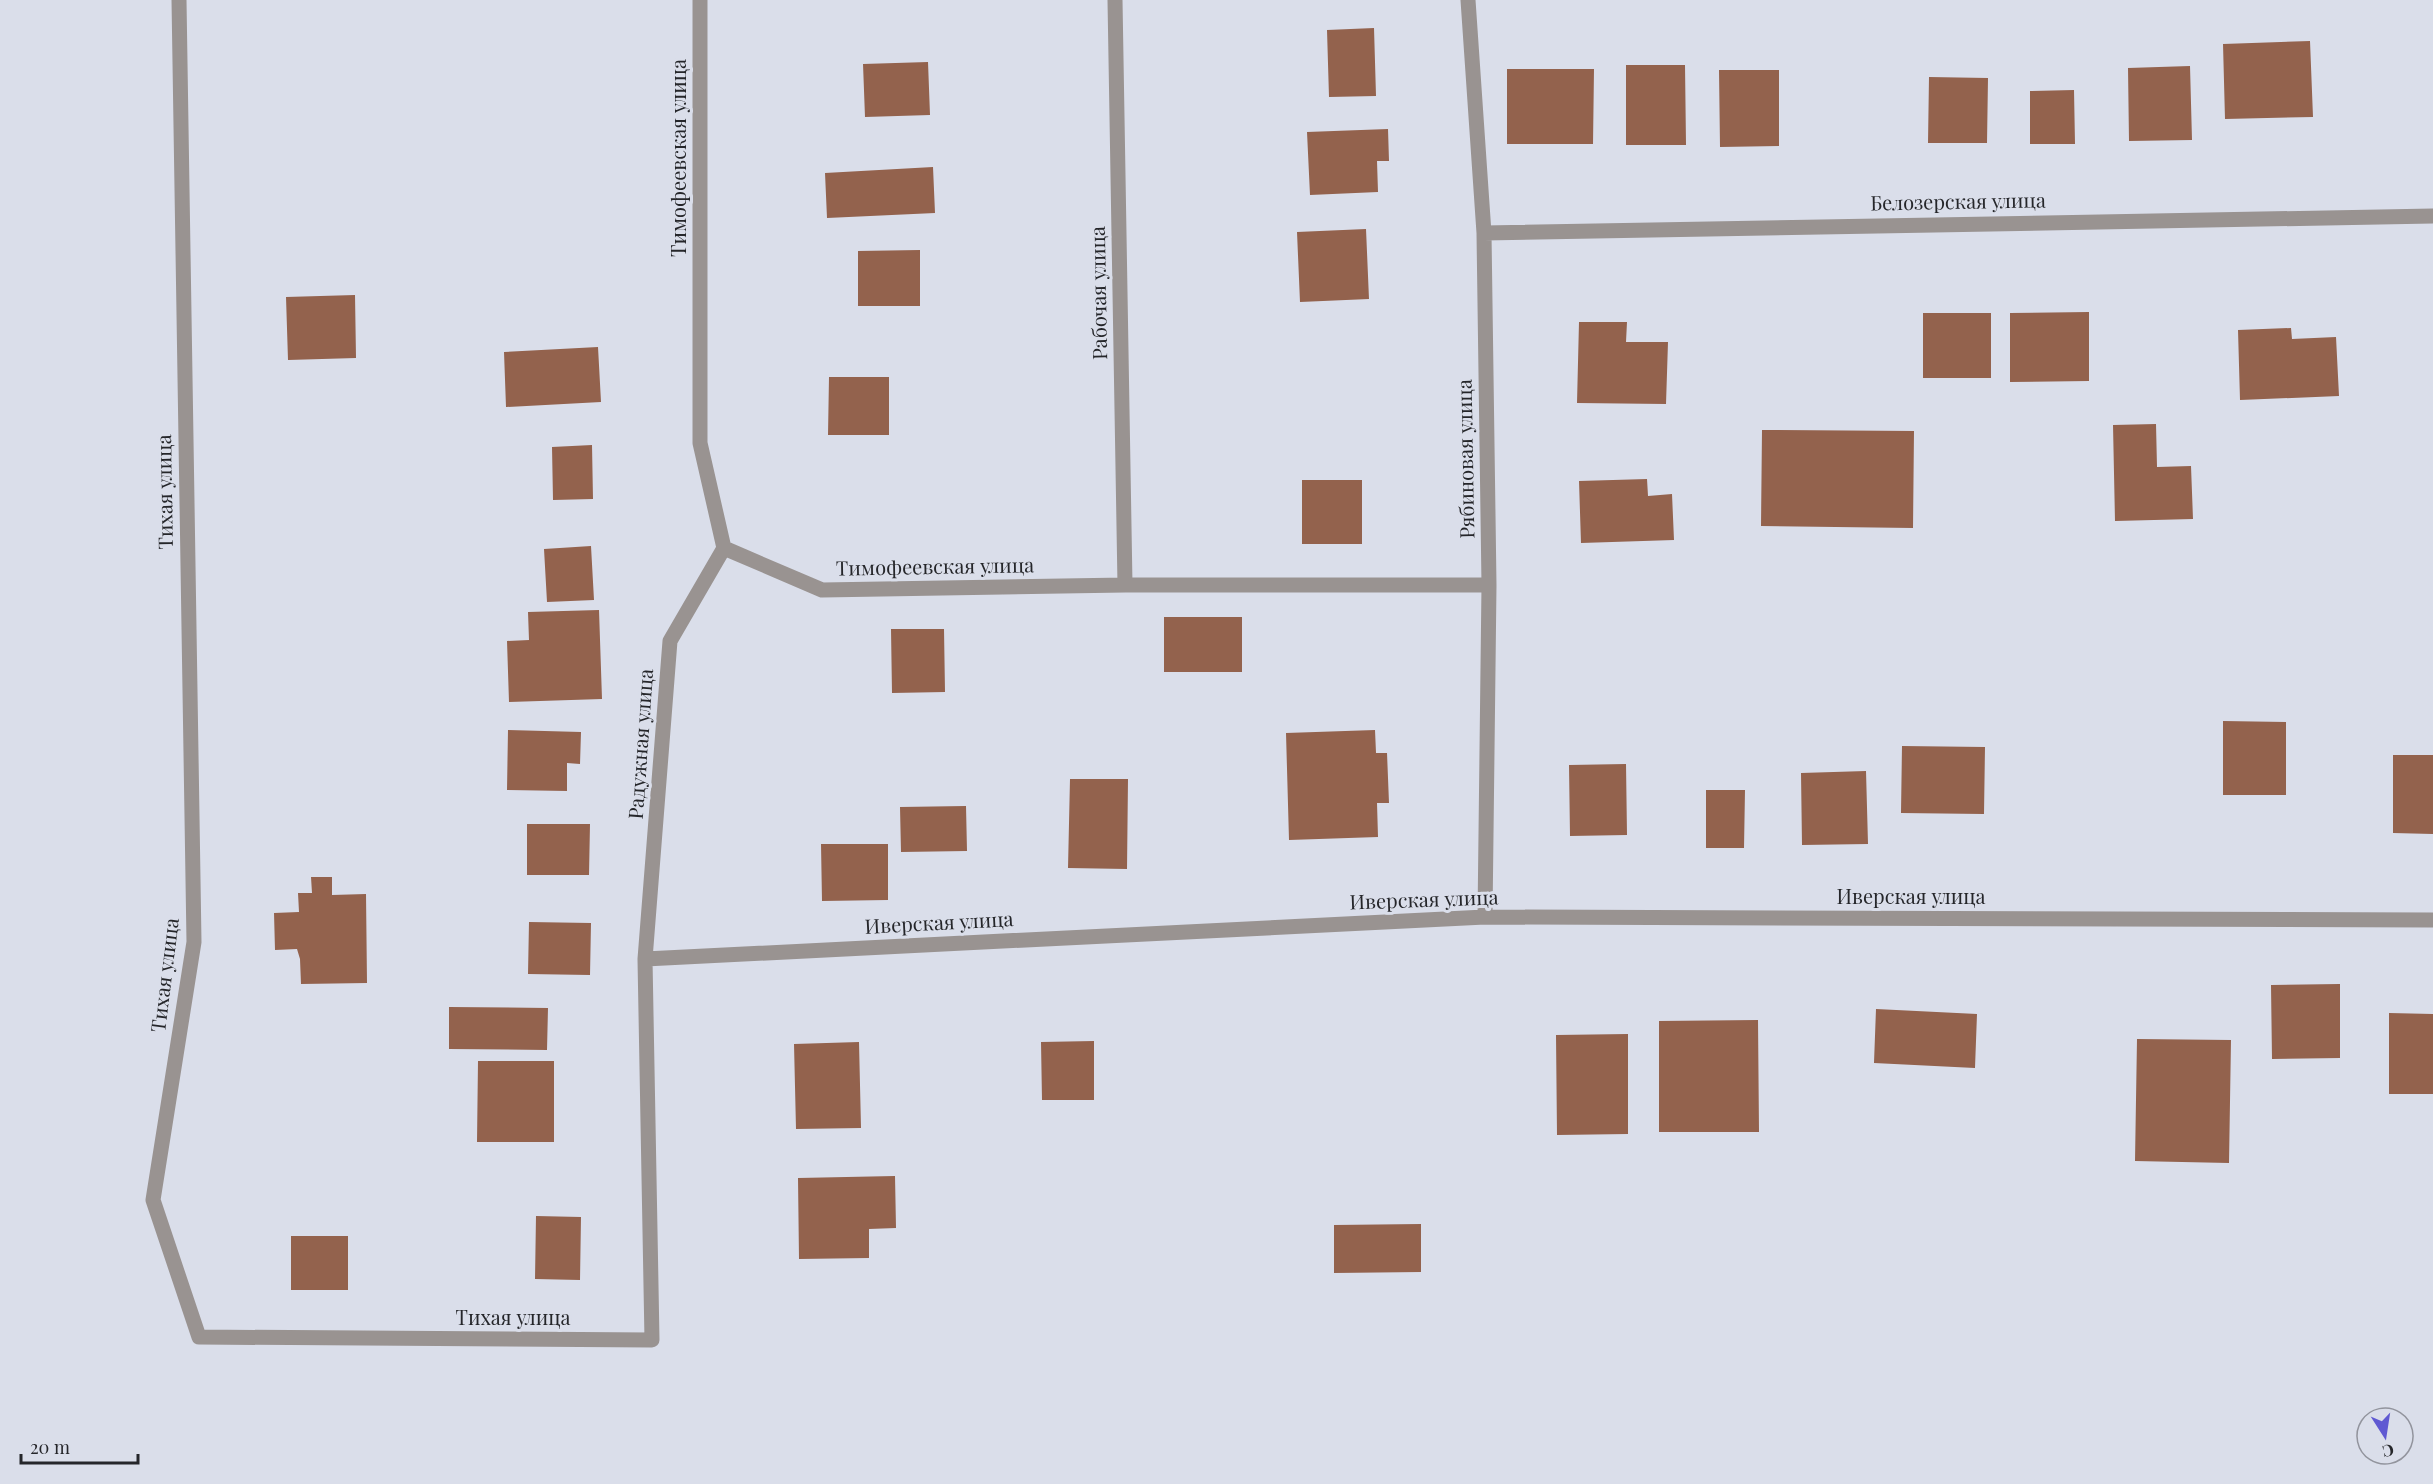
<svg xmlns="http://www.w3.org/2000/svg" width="2433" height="1484" font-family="'Playfair Display',serif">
<rect width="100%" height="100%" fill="#dadeea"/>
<!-- building -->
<path fill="#93624d" d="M1374 28 1376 96 1329 97 1327 30Z
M2310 41 2313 117 2225 119 2223 44Z
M928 62 930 115 865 117 863 64Z
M1626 65H1685L1686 145H1626Z
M2190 66 2192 140 2129 141 2128 68Z
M1507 69H1594L1593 144H1507Z
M1719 70H1779V146L1720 147Z
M1929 77 1988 78 1987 143H1928Z
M2074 90 2075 144H2030V91Z
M1388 129 1389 161H1377L1378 192 1310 195 1307 132Z
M933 167 935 213 827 218 825 173Z
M1366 229 1369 299 1300 302 1297 232Z
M920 250V306H858V251Z
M355 295 356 358 288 360 286 297Z
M2089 312V381L2010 382V313Z
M1923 313H1991V378H1923Z
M1579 322H1627L1626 342H1668L1666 404 1577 403Z
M2291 328 2292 339 2336 337 2339 396 2240 400 2238 330Z
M598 347 601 402 506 407 504 352Z
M829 377H889V435H828Z
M2156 424 2157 467 2191 466 2193 519 2115 521 2113 425Z
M1762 430 1914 431 1913 528 1761 526Z
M592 445 593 499 553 500 552 447Z
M1647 479 1648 496 1672 494 1674 540 1581 543 1579 481Z
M1302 480H1362V544H1302Z
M591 546 594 600 547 602 544 549Z
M599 610 602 699 509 702 507 641 529 640 528 612Z
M1164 617H1242V672H1164Z
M891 629H944L945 692 892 693Z
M2223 721 2286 722V795H2223Z
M508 730 581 732 580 764 567 763V791L507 790Z
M1375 730 1376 753H1387L1389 803H1377L1378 837 1289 840 1286 733Z
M1902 746 1985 747 1984 814 1901 813Z
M2393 755H2433V834L2393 833Z
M1626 764 1627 835 1570 836 1569 765Z
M1866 771 1868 844 1802 845 1801 773Z
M1070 779H1128L1127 869 1068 868Z
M1706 790H1745L1744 848H1706Z
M966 806 967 851 901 852 900 807Z
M527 824H590L589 875H527Z
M821 844H888V900L822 901Z
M311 877H332V895L366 894 367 983 301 984 300 959 297 949 275 950 274 913 299 912 298 893H312Z
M529 922 591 923 590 975 528 974Z
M2340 984V1058L2272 1059 2271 985Z
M449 1007 548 1008 547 1050 449 1049Z
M1876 1009 1977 1014 1975 1068 1874 1063Z
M2389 1013 2433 1014V1094H2389Z
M1758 1020 1759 1132H1659V1021Z
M1628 1034V1134L1557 1135 1556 1035Z
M2137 1039 2231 1040 2229 1163 2135 1161Z
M1094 1041V1100H1042L1041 1042Z
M859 1042 861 1128 796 1129 794 1044Z
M478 1061H554V1142H477Z
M895 1176 896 1228 869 1229V1258L799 1259 798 1178Z
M536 1216 581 1217 580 1280 535 1279Z
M1421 1224V1272L1334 1273V1225Z
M291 1236H348V1290H291Z"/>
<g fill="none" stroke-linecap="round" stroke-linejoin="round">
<!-- minor -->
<path stroke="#999391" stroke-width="15" d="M179 0 194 942 153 1200 199 1337 652 1340 645 959 1485 917 2433 920
M700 0V443L724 548 822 590 1125 585H1489
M1115 0 1125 585
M1468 0 1484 233 1489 585 1485 917
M1484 233 2433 216
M645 959 670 641 724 548"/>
</g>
<g text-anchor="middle" stroke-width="6" stroke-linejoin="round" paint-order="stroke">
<!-- street labels -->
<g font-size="20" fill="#25262a" stroke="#dadeea">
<text transform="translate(679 158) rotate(-90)" y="7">Тимофеевская улица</text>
<text transform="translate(1958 202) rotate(-1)" y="7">Белозерская улица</text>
<text transform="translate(1099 293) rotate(-91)" y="7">Рабочая улица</text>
<text transform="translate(1466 459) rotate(-91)" y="7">Рябиновая улица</text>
<text transform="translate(165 492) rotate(-91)" y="7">Тихая улица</text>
<text transform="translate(935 567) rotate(-1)" y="7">Тимофеевская улица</text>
<text transform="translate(641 744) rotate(-86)" y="7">Радужная улица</text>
<text x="1911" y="904">Иверская улица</text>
<text transform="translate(1424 900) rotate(-2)" y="7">Иверская улица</text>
<text transform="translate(939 923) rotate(-3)" y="7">Иверская улица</text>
<text transform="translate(165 975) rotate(-83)" y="7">Тихая улица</text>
<text x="513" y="1325">Тихая улица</text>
</g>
</g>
<!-- north arrow -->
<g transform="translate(2385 1436) rotate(168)"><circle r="28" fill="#dadeea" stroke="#92949d" stroke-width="1.5"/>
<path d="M0-4.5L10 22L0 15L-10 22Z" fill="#5f59d2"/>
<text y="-9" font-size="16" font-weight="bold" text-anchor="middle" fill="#25262a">С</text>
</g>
<!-- scale -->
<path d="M21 1454v9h117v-9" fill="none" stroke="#25262a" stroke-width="3"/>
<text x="30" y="1454" font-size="18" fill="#25262a" stroke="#dadeea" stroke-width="4.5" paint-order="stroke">20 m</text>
</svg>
